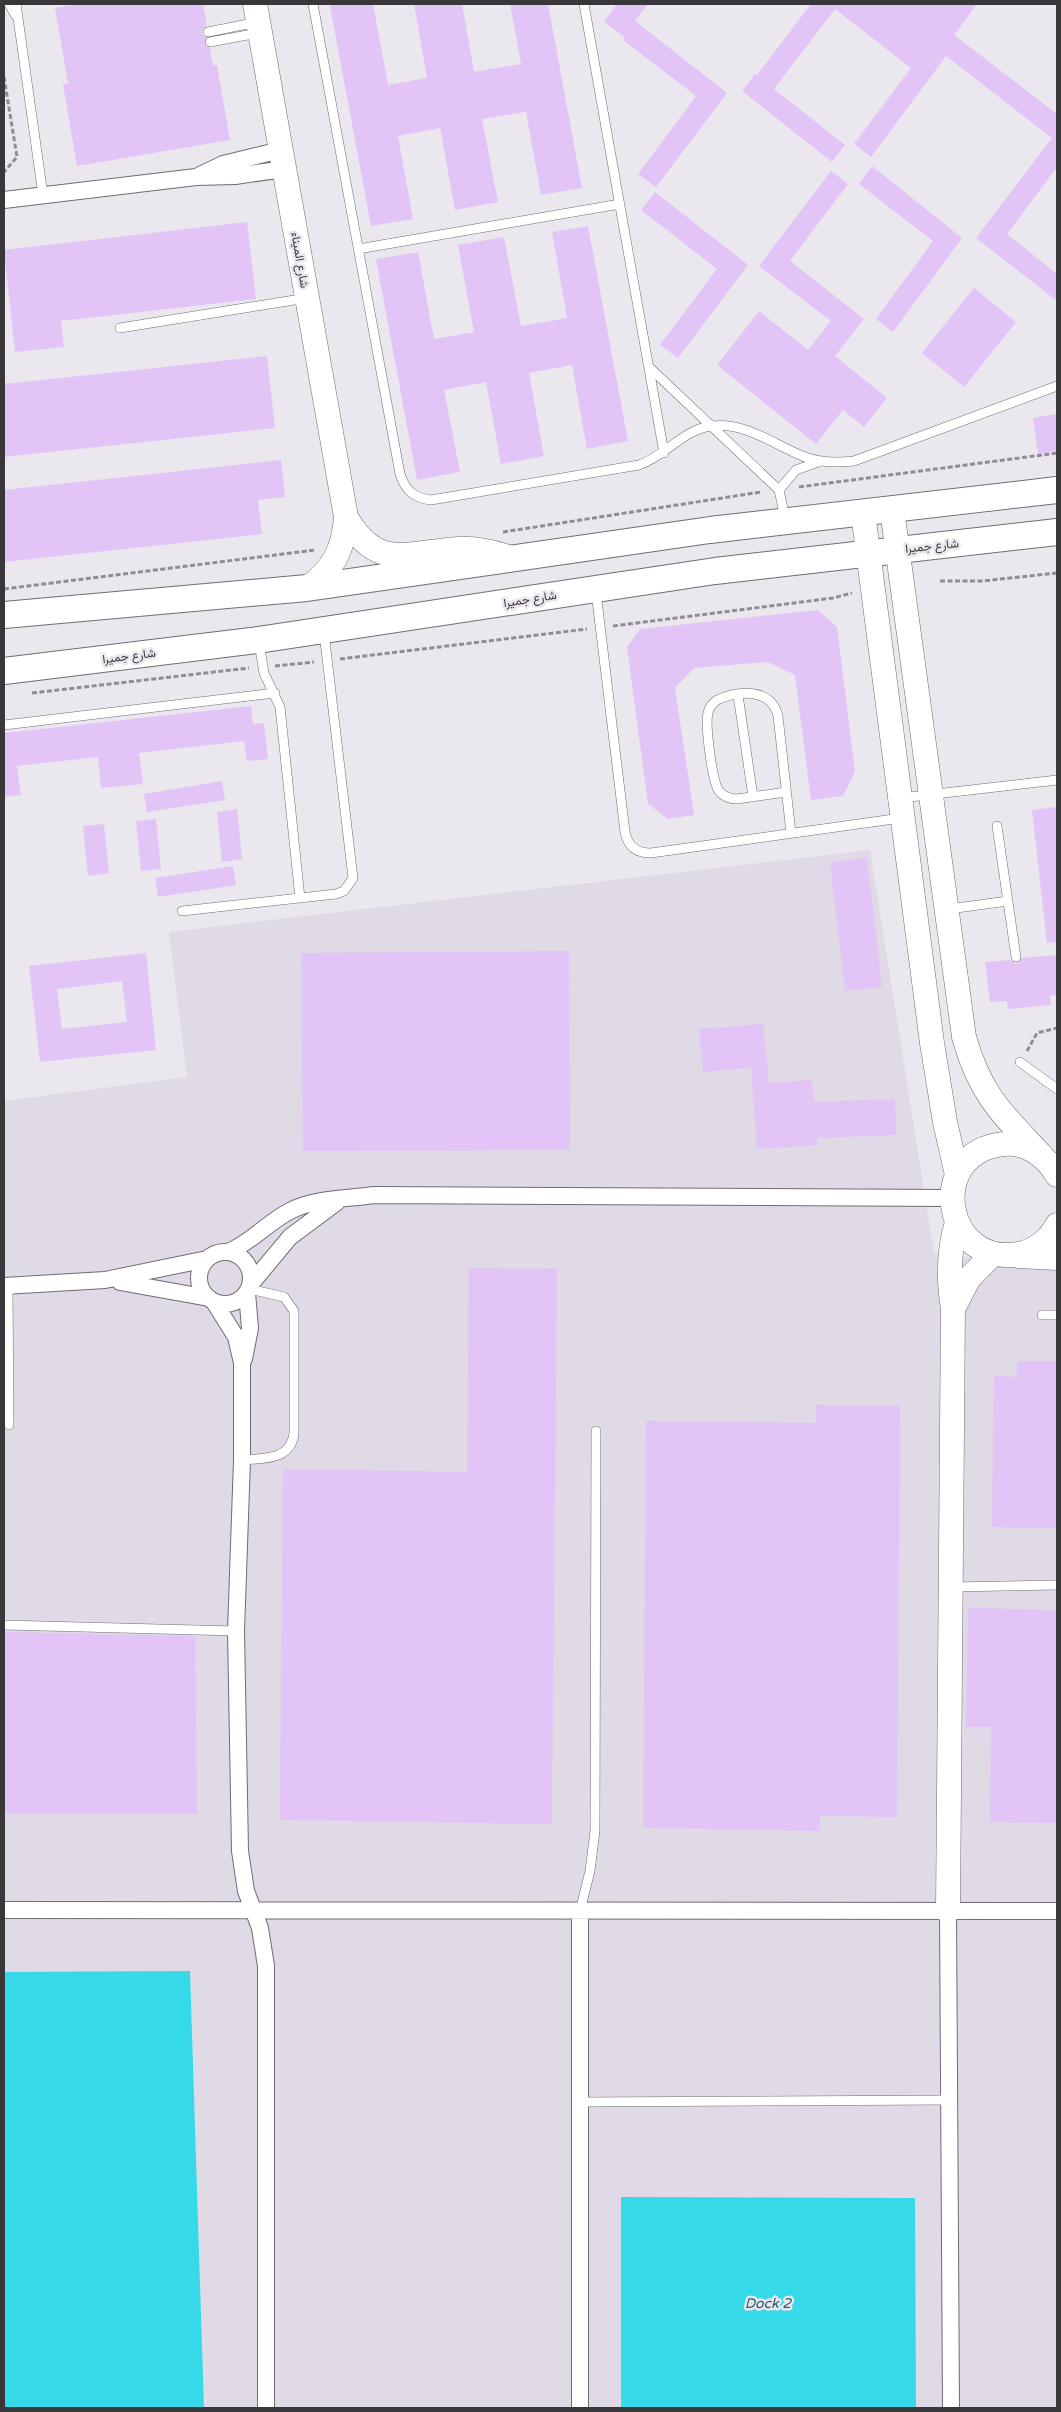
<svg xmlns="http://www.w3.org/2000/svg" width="1061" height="2412" font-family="'Varela Round',Vazirmatn,sans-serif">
<rect width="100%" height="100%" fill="#ebe7ee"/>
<!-- built -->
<path fill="#e0d9e6" d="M870 850 934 1253 1057 1270V2408H204L190 1972H4V1101L187 1077 169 932Z"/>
<!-- water -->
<path fill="#35d9e7" d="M190 1971 204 2408H4V1972Z
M621 2197 915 2198 916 2408H621Z"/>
<!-- building -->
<path fill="#e2c4f7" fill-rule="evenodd" d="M80 4H203L207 26 202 30V34L206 38 205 46 210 48 213 65H217L230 140 77 166 63 84H68L55 8Z
M341 4H373L388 85 427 78 414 4H462L474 72 521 64 510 4H548L582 188 541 195 526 112 482 119 498 202 455 210 440 128 398 136 413 219 371 226 330 6Z
M617 4H648L635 21 727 93 656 187 638 174 696 96 623 40 625 37 604 22Z
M811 4H977L954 35 1057 114V167L1007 234 1057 274V301L976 238 1052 138 946 56 871 157 854 144 911 68 835 9 774 89 845 145 832 162 742 91 755 74 757 75Z
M872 166 962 238 893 332 876 319 933 241 859 184Z
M831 171 848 184 790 261 864 319 835 356 887 398 864 427 843 410 816 444 717 365 759 311 808 350 831 321 759 266Z
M655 192 748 265 678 358 660 345 717 269 641 210Z
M247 222 256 299 61 321 64 347 15 352 4 250Z
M588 226 628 441 587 449 572 365 529 373 544 456 501 464 486 382 444 390 460 472 417 480 376 259 418 252 434 339 474 332 458 245 504 237 521 326 567 318 552 232Z
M974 288 1016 322 964 387 922 353Z
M267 356 275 428 4 457V384Z
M1057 414V451L1038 454 1033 418Z
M281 460 285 497 258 500 262 534 4 562V490Z
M818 610 837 627 855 772 843 796 811 800 795 675 768 662 694 668 675 688 694 815 668 819 648 804 627 647 640 629Z
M251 706 253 724 264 723 268 759 247 761 244 741 139 753 143 784 101 788 98 757 17 766 21 795 4 797V733Z
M222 781 225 800 147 812 144 794Z
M1057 807V942L1047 943 1032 810Z
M237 809 242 859 222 862 217 812Z
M156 819 161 869 141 871 136 821Z
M104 824 109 873 88 876 83 826Z
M867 858 882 987 845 991 830 862Z
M233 866 236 885 158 897 155 878Z
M569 951 570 1150 303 1151 301 953Z
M146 953 156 1050 40 1062 29 966ZM122 981 127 1022 62 1029 57 989Z
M1057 955V995L1050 996 1051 1005 1008 1009 1007 1001 990 1002 985 962 1010 960 1016 963 1022 958Z
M763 1024 769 1083 812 1080 814 1102 895 1099 896 1135 817 1138 818 1145 757 1149 751 1068 703 1072 699 1029Z
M469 1268 557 1269 552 1824 280 1820 283 1469 467 1472Z
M1017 1361H1057V1516L1055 1519 1056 1528 992 1527 994 1376 1017 1377Z
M816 1405 900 1406 897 1817 820 1816V1831L643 1828 646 1421 816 1423Z
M968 1608 1057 1610V1823L990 1822 991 1727H966Z
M4 1632 195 1636 197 1814H4Z"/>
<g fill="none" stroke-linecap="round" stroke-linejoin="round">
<defs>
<path id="lane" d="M9 4 16 16
M16 4 43 195
M313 4 400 474C405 490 414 498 431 500L639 465C666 456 683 429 712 426 747 422 774 445 805 457 821 463 837 463 854 461L1057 386
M584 4 664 453
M208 32 258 22
M210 42 258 33
M358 249 620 204
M120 328 307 298
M650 368 779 490 785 518
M779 490 796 470 818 462
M596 592 625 832C628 847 637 853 651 853L901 818
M259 643 264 673 280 707 300 898
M738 695 753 797
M4 725 275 693
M786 792 737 799C729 799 724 797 719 791 712 781 705 725 708 713 709 707 712 704 717 700 739 690 771 688 778 716L791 833
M901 798 1057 780
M997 826 1016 957
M949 909 1008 901
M182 911 336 894 344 891 353 878 324 633
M1020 1062 1057 1089
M8 1286 9 1425
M1042 1315H1057
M242 1460C263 1458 290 1461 294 1434V1311L284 1297 249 1289
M951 1587 1057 1585
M4 1625 236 1631
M580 1911 590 1871 595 1831 596 1431
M580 2102 949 2100"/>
<path id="street" d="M200 175 223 164 281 150
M4 200 196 177 235 176 284 169
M199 1278a26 26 0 1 1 52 0a26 26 0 1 1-52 0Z
M228 1252C252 1242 268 1222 290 1211 315 1198 347 1199 374 1195L952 1198
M120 1282 209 1298
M250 1285 290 1237 337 1202
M4 1286 105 1280 207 1259
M214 1302 236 1337 242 1363V1460L236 1631 240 1851 246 1891 260 1928 266 1966V2408
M244 1359 250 1328 247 1293
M4 1910 1057 1911
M580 1911V2408
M948 1911 951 2408"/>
<path id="secondary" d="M255 4 346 517C344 548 333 571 307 588
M892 510 964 1037C980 1094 1001 1113 1041 1155
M863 513 932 1043 945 1122 957 1175
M346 517C377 572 408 552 458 549 477 548 494 552 511 558
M1057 1175C1046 1156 1027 1142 1004 1144 923 1152 944 1272 1023 1253 1037 1249 1051 1238 1057 1225
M1018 1256 1057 1258
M953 1309 969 1278 993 1254
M948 1911 953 1309C948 1279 948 1252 957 1222"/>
<path id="primary" d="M4 615 307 588 710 530 1057 490
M4 671 258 640 715 571 1057 532"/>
</defs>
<!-- lane casing -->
<use href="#lane" stroke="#706c72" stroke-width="10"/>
<!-- street casing -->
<use href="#street" stroke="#706c72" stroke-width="18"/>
<!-- secondary casing -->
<use href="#secondary" stroke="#706c72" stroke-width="25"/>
<!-- primary casing -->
<use href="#primary" stroke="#706c72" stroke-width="28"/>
<!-- path -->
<path stroke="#908d92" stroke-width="3" stroke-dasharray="5 2.5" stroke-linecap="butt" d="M4 77 17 157 4 172
M799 487 1057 453
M503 532 761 492
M940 581H982L1057 573
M4 589 315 550
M613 626 833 598 852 593
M340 659 587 629
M275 666 314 662
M32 693 249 668
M1027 1051 1037 1033 1057 1028"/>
<!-- lane -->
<use href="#lane" stroke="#fff" stroke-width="9"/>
<!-- street -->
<use href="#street" stroke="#fff" stroke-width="16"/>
<!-- secondary -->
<use href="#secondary" stroke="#fff" stroke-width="24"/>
<!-- primary -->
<use href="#primary" stroke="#fff" stroke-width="26"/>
</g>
<g text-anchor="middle" stroke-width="5" stroke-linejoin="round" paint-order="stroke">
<!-- street labels -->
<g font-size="12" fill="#39373a" stroke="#ebe7ee">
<text transform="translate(300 260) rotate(80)" y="4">شارع الميناء</text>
<text transform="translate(932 546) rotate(-6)" y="4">شارع جميرا</text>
<text transform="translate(530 599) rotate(-9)" y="4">شارع جميرا</text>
<text transform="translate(129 656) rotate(-7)" y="4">شارع جميرا</text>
</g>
<!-- water labels -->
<g font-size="14" font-style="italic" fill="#1e5d63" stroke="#ebe7ee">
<text x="768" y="2308">Dock 2</text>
</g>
</g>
<!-- border -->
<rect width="1061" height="2412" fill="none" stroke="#39373a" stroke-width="10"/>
</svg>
